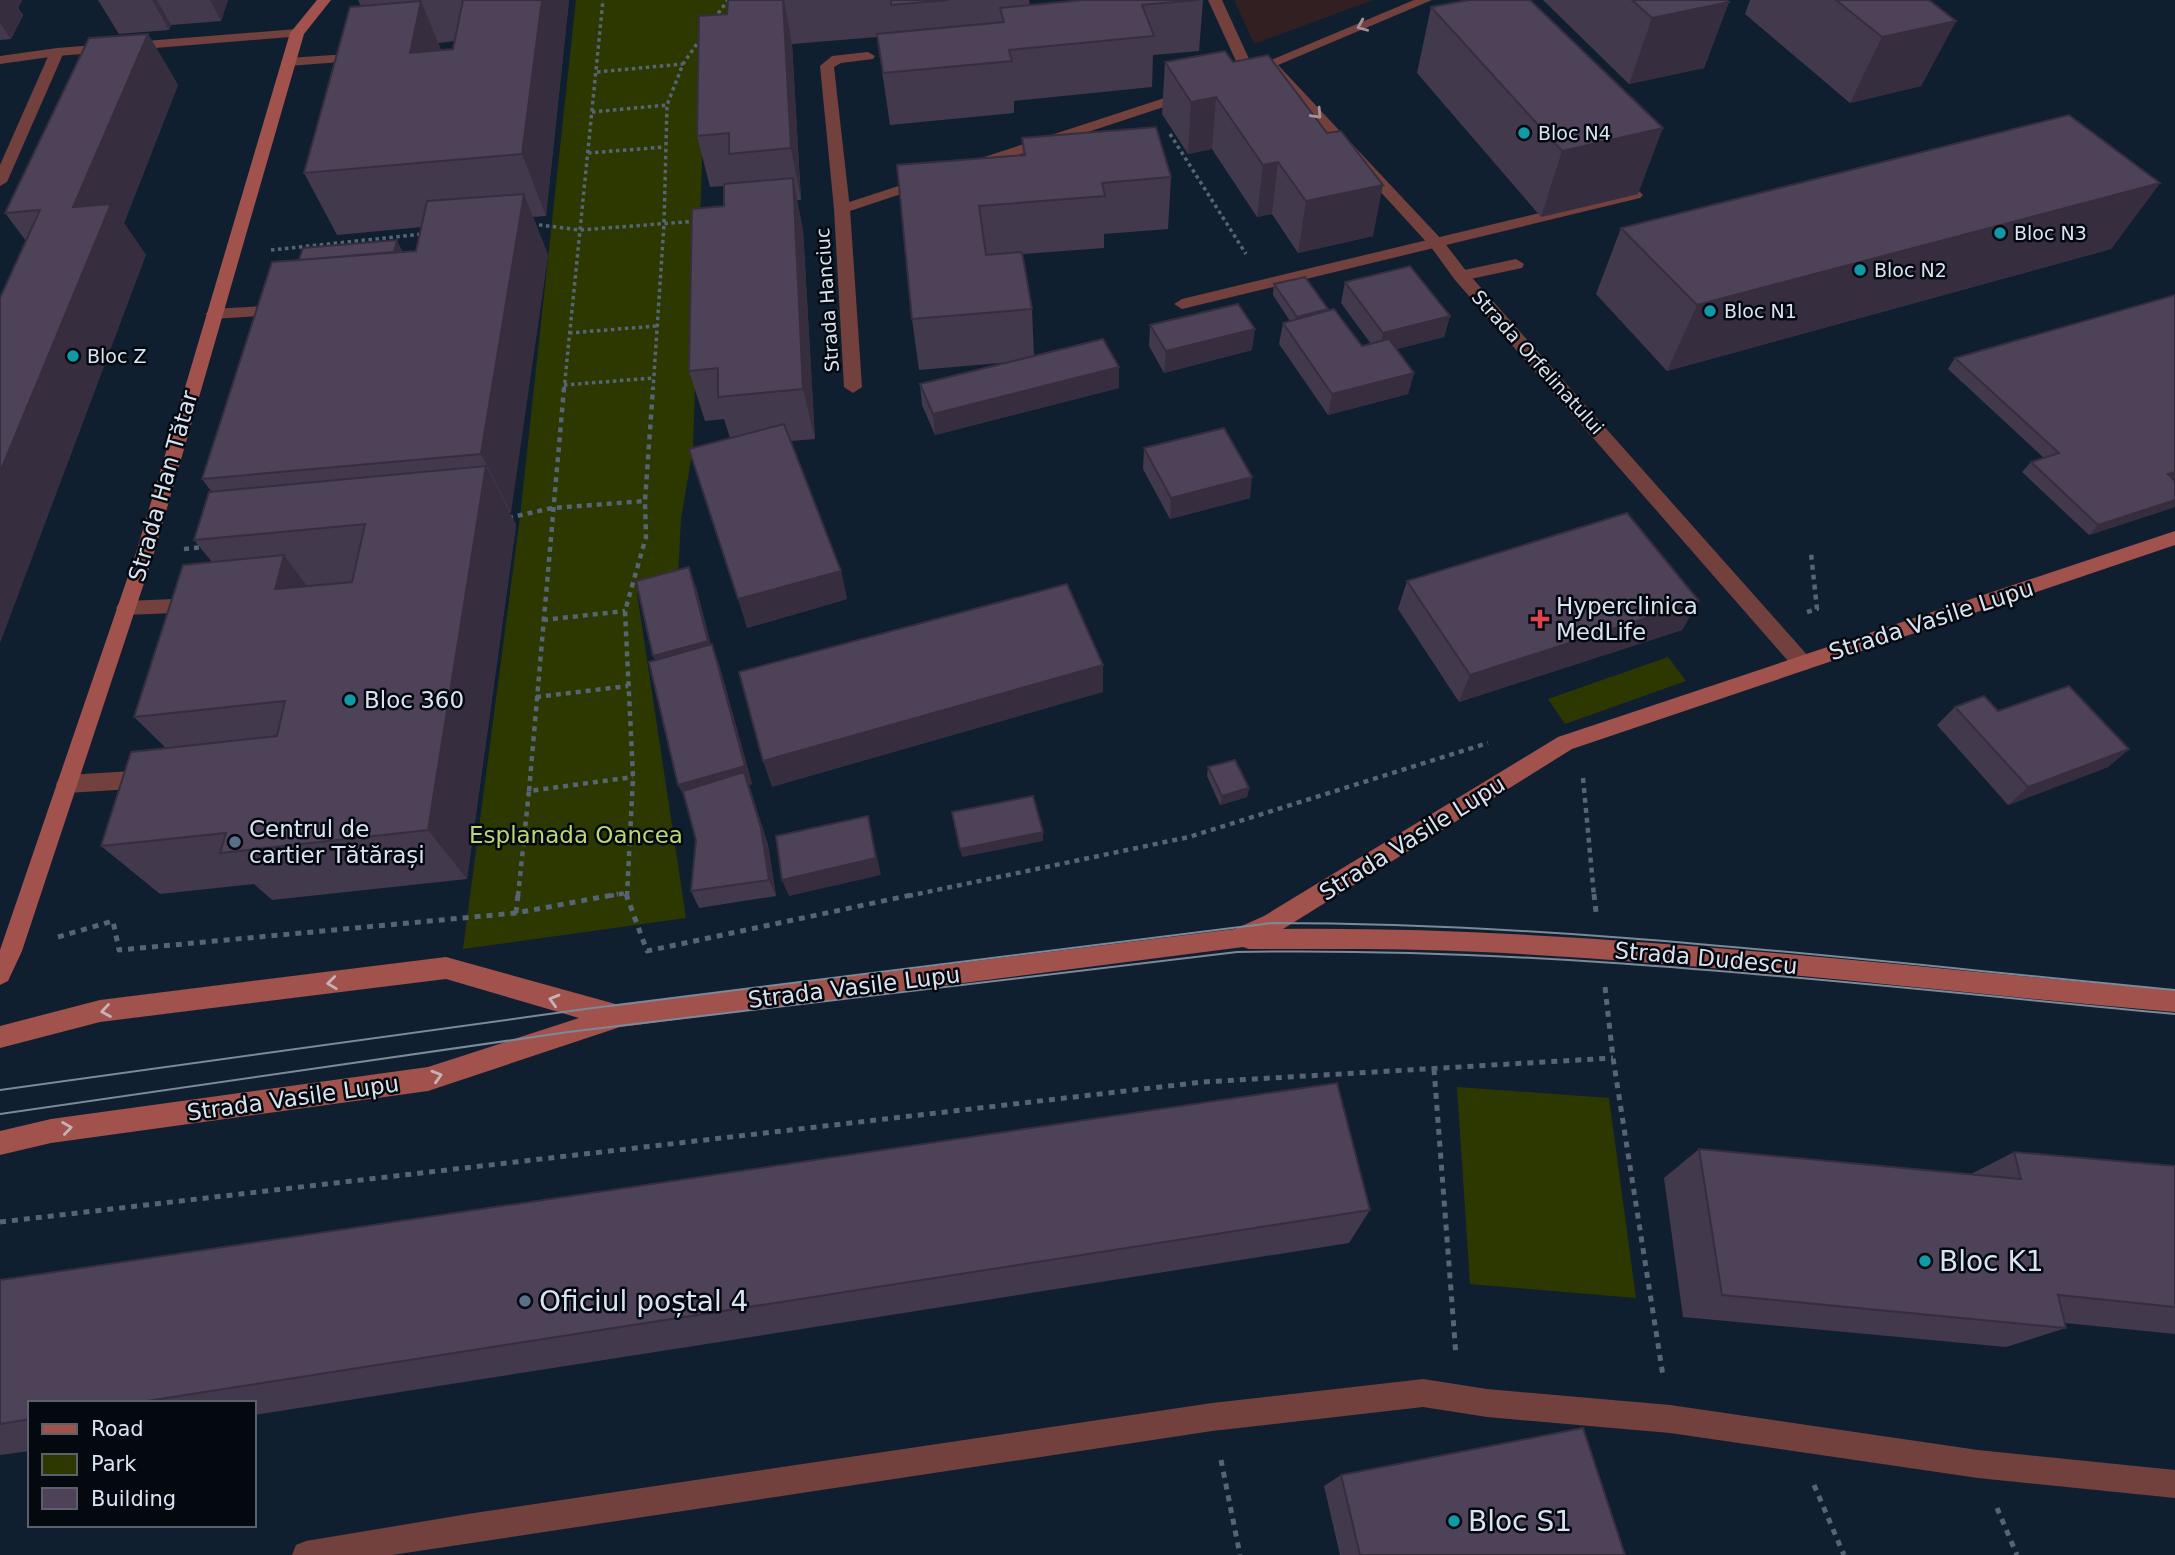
<svg xmlns="http://www.w3.org/2000/svg" width="2175" height="1555" font-family="'DejaVu Sans',sans-serif">
<rect width="100%" height="100%" fill="#101f30"/>
<!-- education -->
<path fill="#321f22" d="M1234 0H1373L1254 44Z"/>
<!-- green -->
<path fill="#2d3800" d="M576 0H731L705 65 693 448 681 519 678 576 637 593 686 918 463 949 520 517Z
M1668 657 1686 681 1565 724 1548 699Z
M1457 1087 1609 1098 1636 1298 1470 1284Z"/>
<g fill="none" stroke-linecap="round" stroke-linejoin="round">
<!-- path-far2 -->
<path stroke="#566473" stroke-width="3.5" stroke-dasharray="3.5 3.5" stroke-linecap="butt" d="M714 19 728 0
M597 72 683 64
M592 112 667 105
M1170 134 1246 254
M588 153 665 147
M532 224 580 230 698 221
M271 250 423 234
M569 333 657 326
M564 385 653 378
M564 390 603 0
M653 390 664 224 667 105 683 64 701 38"/>
<!-- path-far1 -->
<path stroke="#566473" stroke-width="4.5" stroke-dasharray="5 5" stroke-linecap="butt" d="M508 518 552 508 645 501
M184 549 203 547
M1807 612 1817 609 1811 553
M543 620 625 611
M536 697 628 686
M1583 778 1594 896
M529 791 564 388
M518 896 529 791 633 777
M609 896 626 893
M627 896 633 777 625 611 646 537 645 501 653 388
M908 896 1189 837 1488 743"/>
<!-- path -->
<path stroke="#566473" stroke-width="5" stroke-dasharray="6 6" stroke-linecap="butt" d="M626 894 647 951 916 894
M1594 894 1596 912
M516 913 518 894
M58 937 113 921 119 950 516 913 618 894
M1605 987 1613 1058 1663 1376
M1434 1069 1456 1356
M0 1222 1203 1082 1613 1058
M1221 1460 1240 1555
M1814 1485 1844 1555
M1997 1508 2017 1555"/>
<!-- lane -->
<path fill="#72403d" fill-rule="evenodd" d="M1208 0H1222L1255 72 1253 75 1248 76 1241 72Z
M57 48 64 52 7 182 0 186V165L50 52Z
M868 52 875 56 873 59 841 63 834 67 850 209 862 387 853 393 844 387 834 209 820 66 832 56Z
M363 53 370 57 368 60 288 66 281 62 288 58Z
M1635 190 1640 192 1643 195 1640 198 1182 309 1174 304 1182 299Z
M1516 259 1524 264 1522 268 1461 281 1453 276 1455 272Z
M284 305 290 306 292 310 290 314 213 319 205 314 213 309Z
M198 598 205 600 208 605 205 610 198 612 126 615 119 613 116 608 119 603 126 601Z
M149 770 156 773 160 779 156 785 149 788 67 793 60 790 56 784 60 778 67 775Z"/>
<!-- street -->
<path fill="#72403d" fill-rule="evenodd" d="M1414 0H1432L1278 65 1443 241 1467 272 1809 657 1812 663 1809 669 1802 671 1795 669 1455 280 1431 247 1268 69 1259 72 1252 68Z
M297 29 304 33 302 36 57 56 0 64V56L57 48Z
M1189 90 1196 94 1194 97 979 168 974 169 967 165 969 162Z
M926 177 933 181 931 184 847 212H837L834 209 837 206Z
M1423 1379 1487 1389 1670 1405 1978 1450 2175 1470V1498L1978 1478 1670 1433 1487 1417 1423 1407 1212 1431 392 1555H292L296 1545 306 1541 474 1513 1212 1403Z"/>
<!-- secondary -->
<path fill="#a1524d" fill-rule="evenodd" d="M317 0H331L304 34 154 553 22 951 8 981 0 985V950L136 553 290 33Z
M2175 531V545L1572 749 1283 929C1581 926 1878 965 2175 990V1012C1944 992 1714 963 1482 952 1405 948 1327 949 1249 949L1243 947 620 1027 428 1091 51 1143 0 1155V1131L51 1119 428 1067 579 1018 446 979 100 1022 0 1048V1026L100 1000 446 957 619 1005 1235 929 1264 916 1558 737Z"/>
<!-- tram -->
<path stroke="#7c8997" stroke-width="2" d="M0 1090 585 1009 1272 923C1574 923 1875 962 2175 990
M0 1114 568 1032 1237 952C1551 946 1863 985 2175 1014"/>
</g>
<!-- wall -->
<path fill="#42394c" fill-rule="evenodd" d="M0 0H22L18 8 23 15 11 39 0 40Z
M98 0H228L221 21 171 25 169 30 119 34Z
M358 0H569L546 216 533 217 548 255 510 513 516 525 467 879 272 900 254 884 160 894 101 846 166 748 134 717 212 562 194 540 211 491 202 479 403 252 416 251 422 227 337 235 304 173 361 6ZM455 41 453 49 441 50 438 43Z
M728 0H1029L1030 5 1203 0 1199 51 1153 55 1152 87 1014 101V113L890 125 877 37 792 44 801 200H797L803 230 815 439 791 441 841 571 847 599 747 628 730 438 724 419 705 421 689 371 724 206V186L710 187 697 136 727 14Z
M1543 0H1726L1729 2 1704 68 1629 84Z
M1750 0H1929L1956 21 1921 86 1850 103 1745 14Z
M1431 7 1638 194 1541 217 1417 73Z
M148 34 178 85 124 223 146 255 26 241 5 213Z
M1165 62H1233L1373 236 1298 253 1272 214 1257 217 1212 149 1188 154 1162 114Z
M1022 138 1171 177 1168 229 1104 234V248L1023 254 1032 309 1034 356 1119 388 935 435 922 405 920 384 1011 362 919 370 912 319 897 165 1023 155Z
M2160 183 2111 249 1667 371 1596 294 1621 228Z
M1345 282 1450 316 1444 337 1396 349 1414 373 1408 394 1328 415 1279 344 1283 323 1290 321 1273 295 1274 284 1328 311 1362 346 1371 344 1341 303Z
M2175 295V507L2089 535 2022 472 2031 462 2044 458 1948 369 1955 358Z
M1150 325 1252 350 1164 373 1149 346Z
M1144 448 1250 498 1170 519 1143 469Z
M1407 581 1699 601 1682 630 1459 702 1398 609Z
M696 587 711 645 719 664 752 784 749 785 768 845 776 896 699 908 691 891 696 840Z
M1955 707 1998 711 2129 749 2108 767 2008 805 1937 725Z
M1208 767 1249 788 1247 797 1220 805 1207 776Z
M1699 1149 1971 1174 2014 1152 2175 1166V1334L2065 1323 2066 1328 2006 1347 1683 1317 1664 1178Z
M1370 1210 1349 1243 254 1415V1403H30V1451L0 1455V1280Z
M1341 1475 1625 1555H1340L1324 1486Z"/>
<!-- shaded-wall -->
<path fill="#362e3e" d="M0 0H22L18 8 23 15 11 39 0 23Z
M152 0H157L171 25 169 30Z
M210 0H228L221 21Z
M542 0H569L546 216 522 154Z
M783 0H784L792 44 801 200 791 148Z
M421 1 446 62 410 53Z
M1729 2 1704 68 1629 84 1652 18Z
M1956 21 1921 86 1850 103 1882 37Z
M148 34 178 85 124 223 146 255 0 643V472L73 207Z
M1216 97 1212 149 1188 154 1191 102Z
M1663 128 1638 194 1541 217 1562 151Z
M1278 162 1272 214 1257 217 1263 165Z
M793 178 803 230 815 439 803 389Z
M2160 183 2111 249 1667 371 1697 305Z
M1383 185 1373 236 1298 253 1306 201Z
M524 194 548 255 511 513 481 454Z
M397 240 407 261 390 273Z
M1328 309 1326 320 1295 328 1297 317Z
M1450 316 1444 337 1378 354 1383 333Z
M1255 329 1252 350 1164 373 1166 351Z
M1119 367V388L935 435 933 414Z
M1414 373 1408 394 1328 415 1332 394Z
M486 466 516 525 467 879 428 830Z
M2175 472V480L2158 485 2168 474Z
M1252 477 1250 498 1170 519 1171 498Z
M2175 500V507L2089 535 2098 525Z
M284 555 326 612 275 589Z
M689 567 696 587 715 661 661 675 653 656Z
M841 571 847 599 747 628 738 599Z
M1699 601 1682 630 1459 702 1470 675Z
M712 644 719 664 752 784 749 785 768 845 776 896 769 880 687 803 678 785Z
M1103 665V692L772 787 763 761Z
M2129 749 2108 767 2008 805 2028 787Z
M1249 788 1247 797 1220 805 1222 796Z
M868 816 881 875 789 896 782 880Z
M1043 832V841L962 857 960 849Z"/>
<!-- building -->
<path fill="#4d4258" stroke="#362e3e" stroke-width="2" d="M463 0H542L522 154 304 173 350 7 421 1 410 53 453 49Z
M728 0H783L791 148 729 154V133L697 136 699 16 727 14Z
M891 0H949L891 5Z
M1082 0H1197L1142 5 1154 36 1009 50 1012 61 883 73 877 34 1004 22 1000 8Z
M1469 0H1530L1663 128 1562 151 1431 7Z
M1632 0H1726L1729 2 1652 18Z
M1836 0H1929L1956 21 1882 37Z
M148 34 73 207 111 204 0 472V298L40 210 5 213 89 38Z
M1225 51 1233 62 1268 55 1327 133 1341 131 1383 185 1306 201 1278 162 1263 165 1216 97 1191 102 1165 62Z
M2069 115 2160 183 1697 305 1621 228Z
M1156 127 1171 177 1102 183 1105 196 979 206 986 255 1022 252 1032 309 912 319 897 165 1025 155 1022 138Z
M793 178 803 389 718 397V368L689 371 692 209 724 206V184Z
M524 194 481 454 202 479 272 262 416 251 427 201Z
M397 240 394 252 299 260 303 248Z
M1410 266 1450 316 1383 333 1345 282Z
M1305 277 1328 309 1297 317 1274 284Z
M2175 295V472L2168 474 2175 481V500L2098 525 2031 462 2059 453 1955 358Z
M1238 304 1255 329 1166 351 1150 325Z
M1334 309 1362 346 1389 339 1414 373 1332 394 1283 323Z
M1103 339 1119 367 933 414 920 384Z
M784 424 841 571 738 599 689 449Z
M1224 428 1252 477 1171 498 1144 448Z
M486 466 428 830 220 853 226 833 101 846 131 752 277 736 285 701 134 717 183 565 284 555 275 589 352 582 365 524 194 540 209 492Z
M1627 513 1699 601 1470 675 1407 581Z
M689 567 708 641 653 656 636 581Z
M1067 584 1103 665 763 761 739 672Z
M712 644 745 766 678 785 649 662Z
M2069 686 2129 749 2028 787 1955 707 1984 696 1998 711Z
M1235 760 1249 788 1222 796 1208 767Z
M744 772 761 828 769 880 691 891 696 840 683 791Z
M1033 796 1043 832 960 849 952 812Z
M868 816 876 858 782 880 776 836Z
M1337 1083 1370 1210 134 1403H30V1419L0 1424V1280Z
M1699 1149 2021 1179 2014 1152 2175 1166V1307L2058 1295 2066 1328 1722 1295Z
M1583 1428 1625 1555H1360L1341 1475Z"/>
<!-- one-way arrows -->
<defs><path id="oneway-chevron" d="M-2-3.5L2.5 0L-2 3.5" fill="none" stroke-width="1.6" stroke-linecap="round" stroke-linejoin="round" transform="scale(1.75)"/></defs>
<g stroke="#a69296">
<use href="#oneway-chevron" transform="translate(1362 26) rotate(157)"/>
<use href="#oneway-chevron" transform="translate(1317 114) rotate(47)"/>
</g>
<g stroke="#c6b1b7">
<use href="#oneway-chevron" transform="translate(332 983) rotate(173)"/>
<use href="#oneway-chevron" transform="translate(554 1000) rotate(-164)"/>
<use href="#oneway-chevron" transform="translate(106 1011) rotate(171)"/>
<use href="#oneway-chevron" transform="translate(437 1076) rotate(-17)"/>
<use href="#oneway-chevron" transform="translate(67 1128) rotate(-8)"/>
</g>
<!-- markers -->
<g fill="#0f9aa8" stroke="#040910" stroke-width="2.5">
<circle cx="1524" cy="133" r="7"/>
<circle cx="2000" cy="233" r="7"/>
<circle cx="1860" cy="270" r="7"/>
<circle cx="1710" cy="311" r="7"/>
<circle cx="73" cy="356" r="7"/>
<circle cx="350" cy="700" r="7"/>
<circle cx="1925" cy="1261" r="7"/>
<circle cx="1454" cy="1521" r="7"/>
</g>
<path fill="#e0444e" stroke="#040910" stroke-width="2.5" d="M1536.5 608.5h7v7h7v7h-7v7h-7v-7h-7v-7h7z"/>
<g fill="#5c6f8a" stroke="#040910" stroke-width="2.5">
<circle cx="235" cy="842" r="7"/>
<circle cx="525" cy="1301" r="7"/>
</g>
<g text-anchor="middle" stroke-width="5" stroke-linejoin="round" paint-order="stroke">
<!-- far-poi labels -->
<g font-size="19" fill="#dae4f0" stroke="#040910" text-anchor="start">
<text x="1538" y="140">Bloc N4</text>
<text x="2014" y="240">Bloc N3</text>
<text x="1874" y="277">Bloc N2</text>
<text x="1724" y="318">Bloc N1</text>
<text x="87" y="363">Bloc Z</text>
</g>
<!-- far-street labels -->
<g font-size="19" fill="#dae4f0" stroke="#040910">
<text transform="translate(827 300) rotate(-94)" y="7">Strada Hanciuc</text>
<text transform="translate(1538 362) rotate(48)" y="7">Strada Orfelinatului</text>
</g>
<!-- street labels -->
<g font-size="23" fill="#dae4f0" stroke="#040910">
<text transform="translate(163 486) rotate(-74)" y="8">Strada Han Tătar</text>
<text transform="translate(1931 620) rotate(-18)" y="8">Strada Vasile Lupu</text>
<text transform="translate(1412 838) rotate(-32)" y="8">Strada Vasile Lupu</text>
<text transform="translate(1706 958) rotate(5)" y="8">Strada Dudescu</text>
<text transform="translate(854 987) rotate(-7)" y="8">Strada Vasile Lupu</text>
<text transform="translate(293 1098) rotate(-8)" y="8">Strada Vasile Lupu</text>
</g>
<!-- poi labels -->
<g font-size="23" fill="#dae4f0" stroke="#040910" text-anchor="start">
<text x="1556" y="614">Hyperclinica<tspan x="1556" dy="26">MedLife</tspan></text>
<text x="364" y="708">Bloc 360</text>
<text x="249" y="837">Centrul de<tspan x="249" dy="26">cartier Tătărași</tspan></text>
</g>
<!-- park labels -->
<g font-size="23" fill="#bed675" stroke="#040910">
<text x="576" y="843">Esplanada Oancea</text>
</g>
<!-- near-poi labels -->
<g font-size="28" fill="#dae4f0" stroke="#040910" text-anchor="start">
<text x="1939" y="1271">Bloc K1</text>
<text x="539" y="1311">Oficiul poștal 4</text>
<text x="1468" y="1531">Bloc S1</text>
</g>
</g>
<!-- legend -->
<rect x="28" y="1401" width="228" height="126" fill="#040910" stroke="#5a616a" stroke-width="2"/>
<rect x="42" y="1424" width="35" height="10" fill="#a1524d" stroke="#5a616a" stroke-width="2"/>
<text x="91" y="1436" font-size="21" fill="#dae4f0">Road</text>
<rect x="42" y="1454" width="35" height="21" fill="#2d3800" stroke="#5a616a" stroke-width="2"/>
<text x="91" y="1471" font-size="21" fill="#dae4f0">Park</text>
<rect x="42" y="1488" width="35" height="21" fill="#4d4258" stroke="#5a616a" stroke-width="2"/>
<text x="91" y="1506" font-size="21" fill="#dae4f0">Building</text>
</svg>
